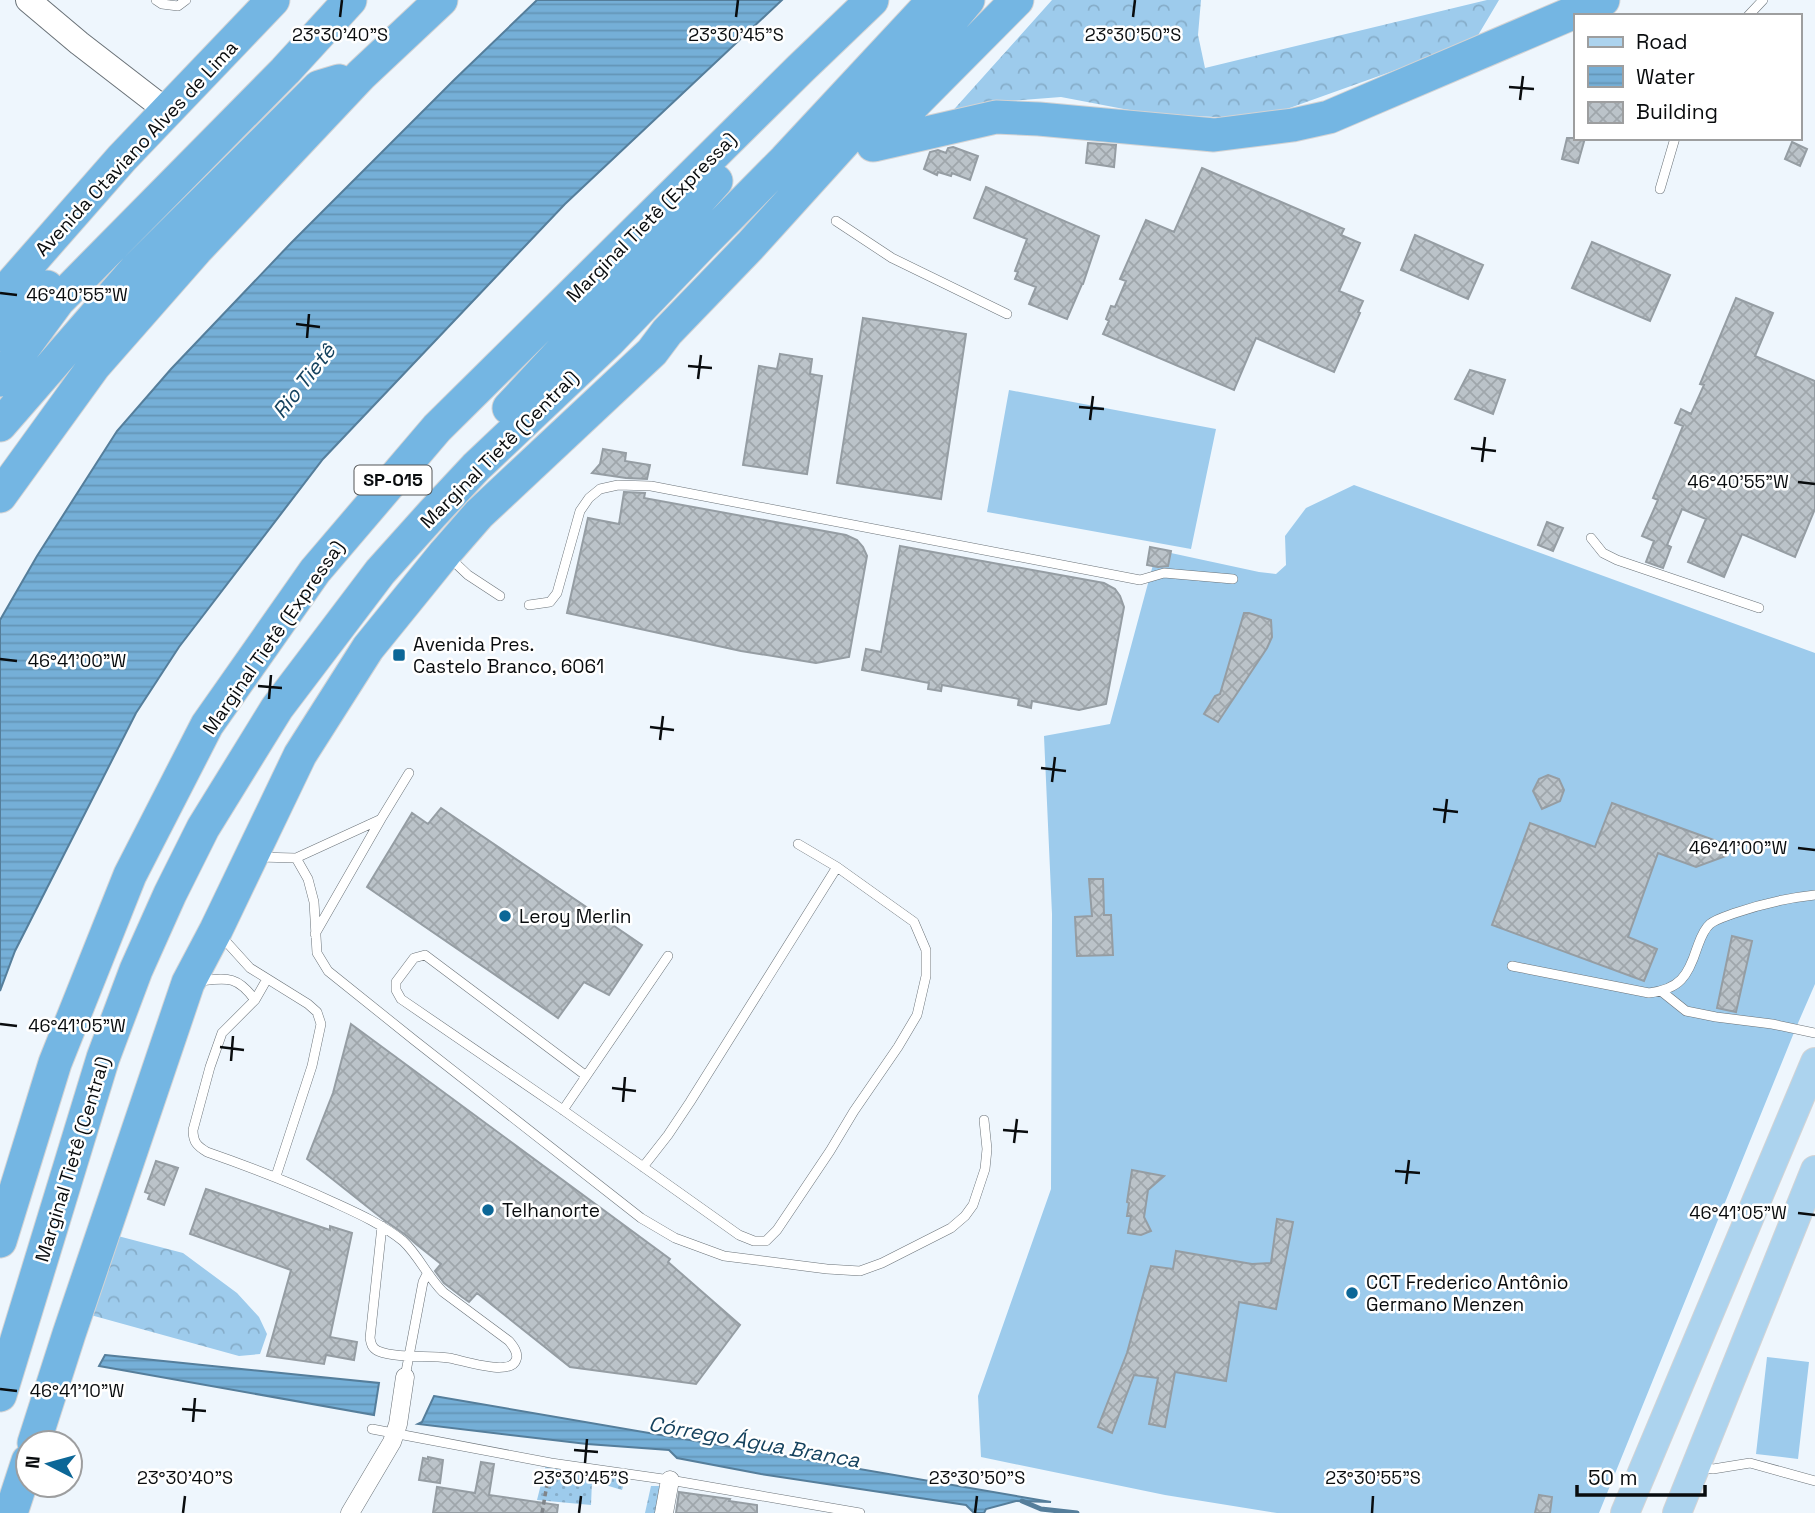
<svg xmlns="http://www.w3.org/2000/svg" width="1815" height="1513" font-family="'Space Grotesk',sans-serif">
<defs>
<pattern id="grass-dots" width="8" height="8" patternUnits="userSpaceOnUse" patternTransform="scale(1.75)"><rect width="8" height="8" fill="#9dcbec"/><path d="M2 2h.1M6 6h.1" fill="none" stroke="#86adc9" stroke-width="1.8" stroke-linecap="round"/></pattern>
<pattern id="forest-crowns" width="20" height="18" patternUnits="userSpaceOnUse" patternTransform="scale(1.75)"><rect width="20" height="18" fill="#9dcbec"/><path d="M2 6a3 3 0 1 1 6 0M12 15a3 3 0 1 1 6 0" fill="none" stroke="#86adc9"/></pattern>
<pattern id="water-rules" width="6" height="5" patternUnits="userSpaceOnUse" patternTransform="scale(1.75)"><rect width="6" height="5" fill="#75afd7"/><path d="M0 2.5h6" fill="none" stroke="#6495b7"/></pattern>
<pattern id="building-cross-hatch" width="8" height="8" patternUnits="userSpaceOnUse" patternTransform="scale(1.75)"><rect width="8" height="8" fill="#bbc3c9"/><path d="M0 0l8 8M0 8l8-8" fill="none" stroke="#9fa6ab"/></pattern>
</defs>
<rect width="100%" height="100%" fill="#eef6fd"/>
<!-- grass -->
<path fill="url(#grass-dots)" d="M546 1464 626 1477 622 1490 592 1481 591 1505 537 1500Z
M651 1486H661L672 1513H645Z"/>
<!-- forest -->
<path fill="url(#forest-crowns)" d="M1052 0H1201L1198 35 1205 68 1487 0H1499L1474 42 1259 119 1150 114 1061 97 997 102 948 116Z
M114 1235 183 1253 237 1293 259 1317 267 1334 260 1354 239 1356 87 1314Z"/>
<!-- pitch -->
<path fill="#9dcbec" d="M1009 390 1216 429 1191 549 987 512Z
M1354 485 1815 653V984L1795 1030 1599 1513H1277L1165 1495 981 1457 978 1396 1051 1189 1052 914 1044 736 1110 724 1157 550 1259 572 1276 574 1286 565 1285 536 1306 508Z
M1767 1357 1809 1362 1798 1459 1756 1454Z"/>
<!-- water -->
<path fill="url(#water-rules)" stroke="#557e9b" stroke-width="2" d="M537 0H782L565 204 323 459 179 647 136 713 15 951 0 991V620L37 556 117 431 171 369 291 243 454 80Z
M105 1355 379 1383 374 1415 99 1366Z
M434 1396 1051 1502 1016 1501 986 1509 984 1513H974L966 1505 761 1474 677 1458 669 1450 587 1444 418 1424 422 1422Z"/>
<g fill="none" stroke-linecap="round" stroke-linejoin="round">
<!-- stream -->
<path stroke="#557e9b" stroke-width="5" d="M1022 1501 1041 1509 1077 1513"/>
</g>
<!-- building -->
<path fill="url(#building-cross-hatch)" stroke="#959da3" stroke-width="2" d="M1567 138H1585L1578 163 1562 159Z
M1792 142 1807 149 1800 166 1785 159Z
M1088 143 1116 145 1114 167 1086 163Z
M953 147 978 156 970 180 952 173 951 176 938 172 937 175 924 169 930 152 938 150 946 153 948 148Z
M1202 168 1344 229 1341 235 1360 243 1339 291 1363 301 1358 312 1360 313 1334 372 1256 338 1234 390 1103 334 1109 321 1106 319 1111 306 1115 307 1126 281 1120 279 1146 220 1174 232Z
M986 187 1099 236 1083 284H1082L1067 319 1029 304 1036 287 1015 279 1018 272 1015 271 1027 239 974 218Z
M1415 235 1483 265 1468 299 1401 270Z
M1592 242 1670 275 1650 321 1572 288Z
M1736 298 1773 313 1755 356 1815 381V509L1795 557 1742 534 1724 577 1688 562 1706 519 1682 509 1667 545 1671 547 1663 568 1646 562 1654 541 1642 536 1658 500 1653 498 1683 426 1675 423 1681 409 1691 414 1704 385 1700 384Z
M863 318 966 334 941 499 837 483Z
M780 354 812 359 810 374 822 376 807 474 743 465 759 366 777 369Z
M1470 370 1505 380 1493 414 1455 399Z
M603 449 626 453 625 461 650 465 647 479 626 478 592 473 600 464Z
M624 492 645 493 644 498 846 535 857 540 863 547 867 556 849 657 816 663 741 651 567 613 588 518 619 524Z
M1547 522 1563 528 1553 551 1538 545Z
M900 546 1104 583 1115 589 1120 596 1124 607 1106 704 1079 710 1032 701 1031 708 1018 705 1019 699 942 685 941 691 928 689 929 683 862 670 866 649 881 652Z
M1150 547 1171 551 1168 566 1158 567 1147 565Z
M1244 613H1249L1271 620 1272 637 1267 648 1218 722 1204 714 1215 696 1220 694Z
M1548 775 1559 779 1564 790 1560 801 1542 809 1533 791 1539 779Z
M1612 803 1733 847 1726 856 1696 867 1658 853 1628 937 1657 949 1644 981 1492 925 1530 823 1595 847Z
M441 808 642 945 609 995 584 982 558 1018 367 887 412 813 428 824Z
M1089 879H1103L1104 915H1111L1113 955 1077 956 1075 917 1092 916Z
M1732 936 1752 941 1736 1012 1717 1008Z
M351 1024 670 1259 668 1262 740 1325 696 1384 570 1367 477 1293 469 1302 462 1297 444 1283 435 1271 441 1264 416 1244 407 1236 384 1220 307 1159 333 1093Z
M156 1161 178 1168 164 1205 148 1199 150 1194 145 1192Z
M1132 1170 1164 1176 1148 1190 1144 1217 1151 1231 1141 1235 1128 1233 1131 1216H1127L1129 1203 1127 1202Z
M206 1189 330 1230V1226L352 1233 330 1337 357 1342 354 1360 326 1355 324 1364 267 1356 291 1270 190 1234Z
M1277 1219 1293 1222 1276 1309 1239 1302 1226 1381 1175 1372 1165 1427 1149 1424 1158 1378 1134 1375 1112 1433 1098 1427 1127 1353 1151 1266 1173 1269 1176 1251 1252 1264 1271 1263Z
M428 1457 443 1460 440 1483 419 1480 423 1458 428 1459Z
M481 1462 494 1464 489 1495 558 1505 557 1513H433L437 1487 475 1493Z
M679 1492 730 1499 729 1501 757 1505V1513H676Z
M1539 1495 1552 1497 1550 1513H1535Z"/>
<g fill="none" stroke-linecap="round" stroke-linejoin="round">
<defs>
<path id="lane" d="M156 0 162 4 178 6 186 0
M1748 16 1763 0
M1660 189 1675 138
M836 221 892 258 1007 314
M1591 538 1603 553 1617 560 1759 608
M448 556 468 575 500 596
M529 605 550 602 557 593 580 511 589 498 600 489 618 485 651 486 1140 580 1164 573 1233 579
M258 857 296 858 379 820
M296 858 308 879 314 902 317 953 328 971 414 1040 641 1218 675 1238 724 1256 827 1269 860 1271 882 1263 951 1228 965 1216 973 1205 985 1169 987 1149 984 1120
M315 934 381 819 409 773
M221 936 250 968 308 1004 317 1012 321 1024 312 1066 276 1176
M1512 966 1649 993C1680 989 1688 976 1697 948 1700 940 1703 930 1710 924 1716 919 1727 916 1735 913 1761 904 1787 898 1815 895
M267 979 255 1000 222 1033 210 1067 193 1130C193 1142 197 1146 207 1152 250 1167 292 1183 333 1202 357 1213 382 1224 403 1241 419 1256 427 1276 443 1292L509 1341C513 1346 519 1353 516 1360 510 1377 462 1360 449 1358 427 1355 399 1359 378 1351 372 1348 371 1344 370 1338L382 1226
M199 981C227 978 237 975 255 1000
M1661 991 1686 1011 1716 1017 1772 1024 1815 1033
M585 1075 425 955 414 958 396 982V990L401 999 563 1110 739 1235 754 1241H766L777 1230 830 1151 854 1111 898 1047 917 1015 926 976V950L914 922 837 867 798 844
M563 1110 668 956
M643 1167 668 1135 690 1102 837 867
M405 1377 423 1282 427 1274
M372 1429 551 1463 670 1480 860 1513
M1700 1467 1713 1469 1750 1463 1815 1481"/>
<path id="street" d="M350 1513 392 1442 398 1424 405 1377
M664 1513 670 1480"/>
<path id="secondary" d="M28 0 79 43 167 111"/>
<path id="primary" d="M1625 1513 1815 1062
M1677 1513 1815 1170"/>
<path id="highway" d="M873 145 1017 0
M874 145 996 117 1039 119 1214 135 1293 125 1329 117 1603 0
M0 297 122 158 273 0
M0 335 47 287
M0 380 58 301 285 71 350 0
M509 408 633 274 716 181
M0 425 135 270 319 87 339 81
M0 496 94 366 196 250 361 75 441 0
M0 1241 55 1063 130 875 207 725 315 571 437 428 800 69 872 0
M0 1395 103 1058 136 970 170 894 203 828 277 708 380 572 433 513 476 467 609 341 702 244 785 160 934 0
M34 1443 69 1334 188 983 216 930 300 755 368 648 445 553 479 514 652 352 667 332 750 246 896 85 968 0
M11 1513 28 1461"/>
</defs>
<!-- lane casing -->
<use href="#lane" stroke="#6a7278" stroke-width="10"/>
<!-- street casing -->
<use href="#street" stroke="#6a7278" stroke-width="19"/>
<!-- secondary casing -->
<use href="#secondary" stroke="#6a7278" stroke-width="26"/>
<!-- primary casing -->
<use href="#primary" stroke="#d3d3d4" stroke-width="30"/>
<!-- highway casing -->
<use href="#highway" stroke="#d3d3d4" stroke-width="35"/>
<!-- path -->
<path stroke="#80858a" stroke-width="3.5" stroke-dasharray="5 3.5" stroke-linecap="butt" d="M542 1513 549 1473"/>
<!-- lane -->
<use href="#lane" stroke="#fff" stroke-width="9"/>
<!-- street -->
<use href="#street" stroke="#fff" stroke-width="18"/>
<!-- secondary -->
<use href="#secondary" stroke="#fff" stroke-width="24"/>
<!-- primary -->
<use href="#primary" stroke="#acd3ee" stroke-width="28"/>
<!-- highway -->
<use href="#highway" stroke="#74b6e3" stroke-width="33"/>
</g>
<!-- ticks -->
<path fill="none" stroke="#090c0e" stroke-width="2.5" d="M340 17 342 0M736 17 738 0M1133 17 1135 0M1509 87 1534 89M1520 100 1523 76M0 293 17 295M296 324 320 327M307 338 309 314M688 366 712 368M698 379 701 355M1079 407 1104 409M1090 420 1093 396M1471 448 1496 451M1482 462 1485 437M1798 482 1815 484M0 659 17 661M258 686 282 688M269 699 271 675M650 727 674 730M660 740 663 716M1041 768 1066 771M1052 782 1055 757M1433 809 1458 812M1444 823 1447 799M1798 848 1815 850M0 1024 17 1026M220 1047 244 1050M231 1061 233 1036M612 1088 636 1091M623 1102 625 1077M1003 1130 1028 1132M1014 1143 1017 1119M1395 1171 1420 1173M1406 1184 1409 1160M1798 1213 1815 1215M0 1389 17 1391M182 1409 206 1411M193 1422 195 1398M574 1450 598 1452M585 1463 587 1439M183 1513 185 1496M579 1513 581 1496M975 1513 977 1496M1372 1513 1373 1496"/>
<!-- markers -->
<g fill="#0c6797" stroke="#fff" stroke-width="2.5">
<rect x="392" y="648" width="14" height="14" rx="3.5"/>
<circle cx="505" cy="916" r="7"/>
<circle cx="488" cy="1210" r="7"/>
<circle cx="1352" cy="1293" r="7"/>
</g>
<g text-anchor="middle" stroke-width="5" stroke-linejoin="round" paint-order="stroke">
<!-- shield labels -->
<rect fill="#fff" stroke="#535556" stroke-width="2" x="354.5" y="465.5" width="77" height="29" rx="5"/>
<g font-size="18" font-weight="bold" fill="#090c0e">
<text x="393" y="486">SP-015</text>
</g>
<!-- street labels -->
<g font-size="19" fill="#090c0e" stroke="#fff">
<text transform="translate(136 148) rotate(-47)" y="7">Avenida Otaviano Alves de Lima</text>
<text transform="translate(651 217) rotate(-45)" y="7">Marginal Tietê (Expressa)</text>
<text transform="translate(499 449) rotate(-45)" y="7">Marginal Tietê (Central)</text>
<text transform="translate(273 637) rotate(-55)" y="7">Marginal Tietê (Expressa)</text>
<text transform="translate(72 1159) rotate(-73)" y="7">Marginal Tietê (Central)</text>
</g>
<!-- poi labels -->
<g font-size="19" fill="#090c0e" stroke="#fff" text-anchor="start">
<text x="413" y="651">Avenida Pres.<tspan x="413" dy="22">Castelo Branco, 6061</tspan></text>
<text x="519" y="923">Leroy Merlin</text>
<text x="502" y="1217">Telhanorte</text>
<text x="1366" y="1289">CCT Frederico Antônio<tspan x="1366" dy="22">Germano Menzen</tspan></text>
</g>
<!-- water labels -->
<g font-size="21" font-style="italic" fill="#15425e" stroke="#fff">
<text transform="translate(304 381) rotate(-52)" y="7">Rio Tietê</text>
<text transform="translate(754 1442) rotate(10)" y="7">Córrego Água Branca</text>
</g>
</g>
<g font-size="18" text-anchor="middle" fill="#090c0e" stroke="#fff" stroke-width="5" stroke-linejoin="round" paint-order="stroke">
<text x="340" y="41">23°30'40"S</text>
<text x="736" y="41">23°30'45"S</text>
<text x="1133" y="41">23°30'50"S</text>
<text x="77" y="301">46°40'55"W</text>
<text x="1738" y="488">46°40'55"W</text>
<text x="77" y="667">46°41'00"W</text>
<text x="1738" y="854">46°41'00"W</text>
<text x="77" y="1032">46°41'05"W</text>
<text x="1738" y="1219">46°41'05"W</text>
<text x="77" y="1397">46°41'10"W</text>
<text x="185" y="1484">23°30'40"S</text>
<text x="581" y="1484">23°30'45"S</text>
<text x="977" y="1484">23°30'50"S</text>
<text x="1373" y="1484">23°30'55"S</text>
</g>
<!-- legend -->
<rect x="1574" y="14" width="228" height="126" fill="#ffffff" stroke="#9d9e9f" stroke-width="2"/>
<rect x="1588" y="37" width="35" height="10" fill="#acd3ee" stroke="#9d9e9f" stroke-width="2"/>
<text x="1636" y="49" font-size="21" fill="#090c0e">Road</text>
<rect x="1588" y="66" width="35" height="21" fill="url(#water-rules)" stroke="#9d9e9f" stroke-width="2"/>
<text x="1636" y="84" font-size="21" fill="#090c0e">Water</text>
<rect x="1588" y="102" width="35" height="21" fill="url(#building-cross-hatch)" stroke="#9d9e9f" stroke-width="2"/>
<text x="1636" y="119" font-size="21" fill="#090c0e">Building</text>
<!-- north arrow -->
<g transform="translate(49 1464) rotate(276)"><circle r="33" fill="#ffffff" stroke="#9d9e9f" stroke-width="2"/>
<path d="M0-5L12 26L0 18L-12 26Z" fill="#0c6797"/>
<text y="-10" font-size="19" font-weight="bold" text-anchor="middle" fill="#090c0e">N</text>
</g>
<!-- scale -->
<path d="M1577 1485v10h128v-10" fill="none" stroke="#090c0e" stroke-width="3.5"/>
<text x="1588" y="1485" font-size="21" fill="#090c0e" stroke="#ffffff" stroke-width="5" paint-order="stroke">50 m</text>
</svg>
